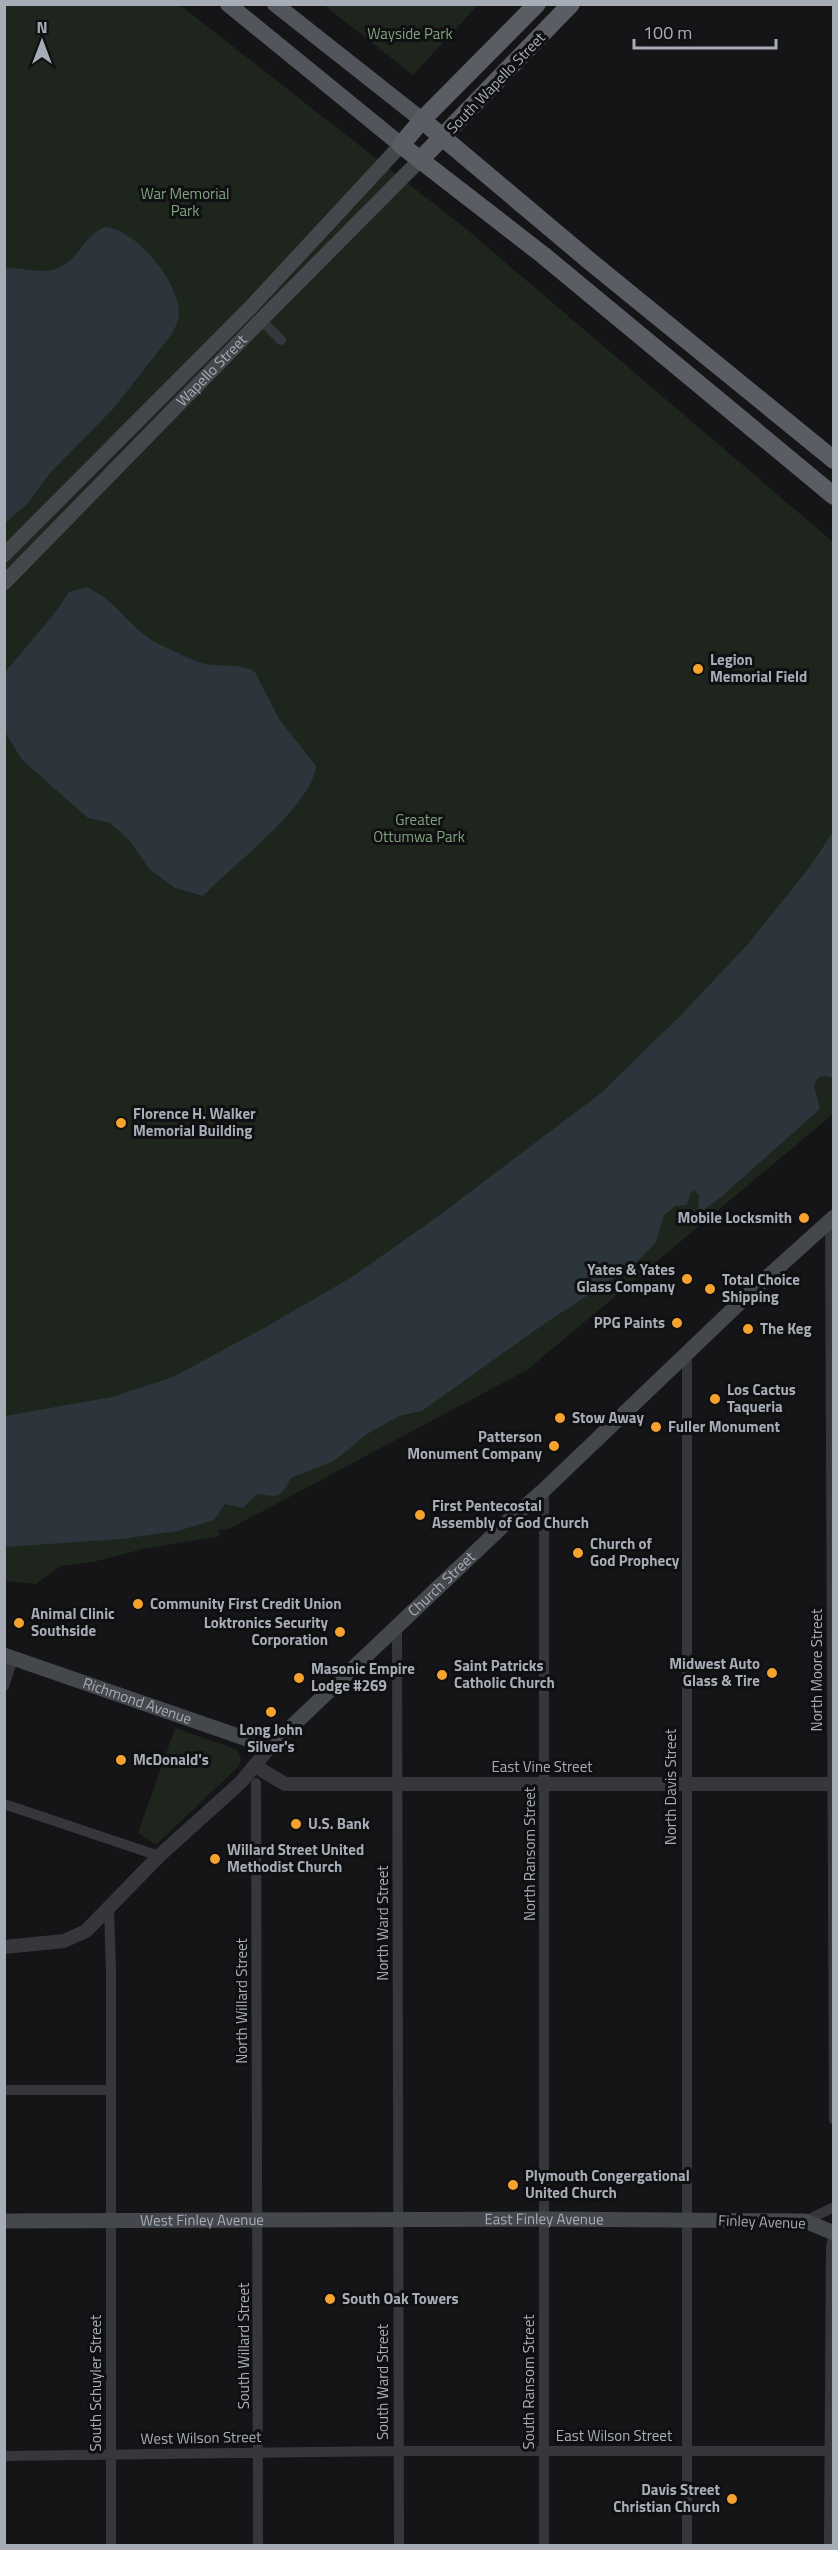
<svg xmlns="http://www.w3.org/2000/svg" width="838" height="2550" font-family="'Titillium Web',sans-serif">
<rect width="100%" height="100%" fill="#151517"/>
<!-- green -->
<path fill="#1d251d" d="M5 5H180L465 228 833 542V1114L527 1370 229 1529 218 1530 220 1536 143 1549 93 1562 61 1566 36 1584 5 1581Z
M324 5H478L413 75Z
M175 1728 233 1748 238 1751 241 1760 239 1766 156 1845 138 1833Z"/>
<!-- water -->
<path fill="#2b353b" d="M105 227C136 229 179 282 179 313 179 321 175 328 171 335L113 409 50 473 27 504 5 523V268C19 267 37 273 52 270 78 264 83 235 105 227Z
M86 587C117 599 132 633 163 646 176 652 191 660 205 664 222 667 241 663 255 672L279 719 316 766C310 809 234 863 203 896L175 888 149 869 131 842 110 823 88 818 22 760 5 732V672L54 614 69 592Z
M833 832V1078L828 1076 819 1077 814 1085 820 1109 720 1198 698 1214 699 1196 694 1190 690 1194 687 1205 675 1206 664 1215 656 1242 634 1265 544 1324 422 1411 399 1416 367 1434 334 1461 291 1478C280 1499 279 1497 257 1494L243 1508 225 1504 214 1520 178 1531 121 1539 5 1547V1416L112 1397 173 1377 264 1328 352 1277 441 1214 601 1093 681 1015 747 945 809 868Z"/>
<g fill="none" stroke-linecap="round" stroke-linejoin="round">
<!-- minor -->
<path stroke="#36373c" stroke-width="10" d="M261 320 281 340
M830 1220 834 2120
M687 1353V2546
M397 1627 399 2546
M4 1686 13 1659
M256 1783 258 2546
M4 1804 159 1856
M109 1910 111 1969V2546
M4 2090H110
M805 2221 834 2207
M4 2456 398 2451H830
M544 2546V1490
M829 2546 831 2246 834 2235"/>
<!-- tertiary -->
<path stroke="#36373c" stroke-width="14" d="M255 1766 285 1784H834
M4 1947 64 1941 86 1931 159 1856 241 1782 270 1747"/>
<!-- secondary -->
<g stroke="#44474c" stroke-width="15">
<path d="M4 555 250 308 401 145"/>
<path id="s1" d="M4 583 261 320 420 160"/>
<path id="s2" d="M4 1655 270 1747 507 1522 544 1490 752 1291 834 1217"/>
<path id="s3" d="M4 2221 544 2219 805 2221 834 2233"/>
</g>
<!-- primary -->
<path stroke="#52555b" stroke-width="16" d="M228 4 401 145
M275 4 422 120"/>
<!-- trunk -->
<path stroke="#5a5e64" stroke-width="18" d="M537 4 422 120 401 145 543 255 834 496
M422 120 586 258 834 460
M420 160 571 4"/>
</g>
<!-- markers -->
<g fill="#f5a22f" stroke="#101012" stroke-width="2">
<circle cx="698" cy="669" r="6"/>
<circle cx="121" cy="1123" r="6"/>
<circle cx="804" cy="1218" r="6"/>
<circle cx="687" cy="1279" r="6"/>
<circle cx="710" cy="1289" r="6"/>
<circle cx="677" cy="1323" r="6"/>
<circle cx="748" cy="1329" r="6"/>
<circle cx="715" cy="1399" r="6"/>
<circle cx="560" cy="1418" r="6"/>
<circle cx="656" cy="1427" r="6"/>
<circle cx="554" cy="1446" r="6"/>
<circle cx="420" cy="1515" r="6"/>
<circle cx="578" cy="1553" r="6"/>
<circle cx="138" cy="1604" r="6"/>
<circle cx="19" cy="1623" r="6"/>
<circle cx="340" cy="1632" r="6"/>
<circle cx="772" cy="1673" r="6"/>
<circle cx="442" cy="1675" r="6"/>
<circle cx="299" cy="1678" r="6"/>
<circle cx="271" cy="1712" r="6"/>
<circle cx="121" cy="1760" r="6"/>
<circle cx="296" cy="1824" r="6"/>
<circle cx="215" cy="1859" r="6"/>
<circle cx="513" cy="2185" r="6"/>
<circle cx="330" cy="2299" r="6"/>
<circle cx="732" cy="2499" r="6"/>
</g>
<g text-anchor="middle" stroke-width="6" stroke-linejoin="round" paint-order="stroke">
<!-- park labels -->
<g font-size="15" fill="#7ea37d" stroke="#101012">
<text x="410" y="39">Wayside Park</text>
<text x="185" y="199">War Memorial<tspan x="185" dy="17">Park</tspan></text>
<text x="419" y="825">Greater<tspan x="419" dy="17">Ottumwa Park</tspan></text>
</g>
<!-- street labels -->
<g font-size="15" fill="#a7adb7" stroke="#101012">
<text transform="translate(496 83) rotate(-46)" y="5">South Wapello Street</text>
<text dy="5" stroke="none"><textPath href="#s1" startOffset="297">Wapello Street</textPath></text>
<text dy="5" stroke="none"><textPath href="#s2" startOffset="518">Church Street</textPath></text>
<text transform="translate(817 1670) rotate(-90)" y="5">North Moore Street</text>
<text dy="5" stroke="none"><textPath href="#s2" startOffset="141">Richmond Avenue</textPath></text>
<text x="542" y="1772">East Vine Street</text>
<text transform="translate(671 1787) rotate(-90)" y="5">North Davis Street</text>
<text transform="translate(530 1854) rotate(-90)" y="5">North Ransom Street</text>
<text transform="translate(383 1923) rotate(-90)" y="5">North Ward Street</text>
<text transform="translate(242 2001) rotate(-90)" y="5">North Willard Street</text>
<text dy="5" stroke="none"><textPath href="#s3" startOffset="198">West Finley Avenue</textPath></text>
<text dy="5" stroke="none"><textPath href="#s3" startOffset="540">East Finley Avenue</textPath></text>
<text transform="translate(762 2222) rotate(2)" y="5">Finley Avenue</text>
<text transform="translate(244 2346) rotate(-90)" y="5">South Willard Street</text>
<text transform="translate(383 2382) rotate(-90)" y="5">South Ward Street</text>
<text transform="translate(529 2382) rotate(-90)" y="5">South Ransom Street</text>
<text transform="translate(96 2383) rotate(-90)" y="5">South Schuyler Street</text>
<text x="614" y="2441">East Wilson Street</text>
<text transform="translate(201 2438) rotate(-1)" y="5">West Wilson Street</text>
</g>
<!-- poi labels -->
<g font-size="15" font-weight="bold" fill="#a7adb7" stroke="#101012" text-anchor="start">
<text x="710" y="665">Legion<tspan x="710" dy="17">Memorial Field</tspan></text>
<text x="133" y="1119">Florence H. Walker<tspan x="133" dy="17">Memorial Building</tspan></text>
<text x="792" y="1223" text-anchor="end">Mobile Locksmith</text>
<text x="675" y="1275" text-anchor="end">Yates &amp; Yates<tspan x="675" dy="17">Glass Company</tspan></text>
<text x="722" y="1285">Total Choice<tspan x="722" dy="17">Shipping</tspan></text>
<text x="665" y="1328" text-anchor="end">PPG Paints</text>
<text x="760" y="1334">The Keg</text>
<text x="727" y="1395">Los Cactus<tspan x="727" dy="17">Taqueria</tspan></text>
<text x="572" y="1423">Stow Away</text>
<text x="668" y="1432">Fuller Monument</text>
<text x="542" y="1442" text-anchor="end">Patterson<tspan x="542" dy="17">Monument Company</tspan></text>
<text x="432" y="1511">First Pentecostal<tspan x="432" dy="17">Assembly of God Church</tspan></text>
<text x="590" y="1549">Church of<tspan x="590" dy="17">God Prophecy</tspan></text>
<text x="150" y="1609">Community First Credit Union</text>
<text x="31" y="1619">Animal Clinic<tspan x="31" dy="17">Southside</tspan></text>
<text x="328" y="1628" text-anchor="end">Loktronics Security<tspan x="328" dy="17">Corporation</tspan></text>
<text x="760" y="1669" text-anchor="end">Midwest Auto<tspan x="760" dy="17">Glass &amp; Tire</tspan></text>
<text x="454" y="1671">Saint Patricks<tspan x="454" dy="17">Catholic Church</tspan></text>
<text x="311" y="1674">Masonic Empire<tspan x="311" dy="17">Lodge #269</tspan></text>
<text x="271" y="1735" text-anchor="middle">Long John<tspan x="271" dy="17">Silver's</tspan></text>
<text x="133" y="1765">McDonald's</text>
<text x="308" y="1829">U.S. Bank</text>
<text x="227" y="1855">Willard Street United<tspan x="227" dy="17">Methodist Church</tspan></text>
<text x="525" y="2181">Plymouth Congergational<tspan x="525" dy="17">United Church</tspan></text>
<text x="342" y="2304">South Oak Towers</text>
<text x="720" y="2495" text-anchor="end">Davis Street<tspan x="720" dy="17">Christian Church</tspan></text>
</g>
</g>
<!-- border -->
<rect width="838" height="2550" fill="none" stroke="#a7adb7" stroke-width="12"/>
<!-- north arrow -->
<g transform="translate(42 42)" stroke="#101012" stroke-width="4.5" paint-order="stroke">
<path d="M0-4.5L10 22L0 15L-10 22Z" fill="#a7adb7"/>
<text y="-9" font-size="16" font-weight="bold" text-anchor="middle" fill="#a7adb7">N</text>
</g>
<!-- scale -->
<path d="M634 39v9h142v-9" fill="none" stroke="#a7adb7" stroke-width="3"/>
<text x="643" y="39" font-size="18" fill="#a7adb7" stroke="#101012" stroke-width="4.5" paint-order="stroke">100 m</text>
</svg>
